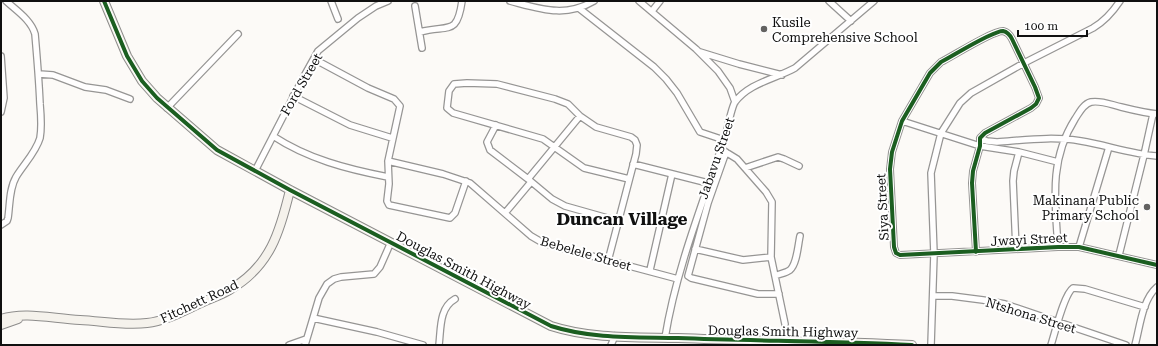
<svg xmlns="http://www.w3.org/2000/svg" width="1158" height="346" font-family="'Roboto Serif',serif">
<rect width="100%" height="100%" fill="#fcfaf7"/>
<g fill="none" stroke-linecap="round" stroke-linejoin="round">
<defs>
<path id="street" d="M331 1 338 19
M510 1C541 9 565 18 594 1
M639 1 696 49 718 71 730 88 735 102
M829 1 851 21
M415 6 422 48
M580 9 654 67 666 79 677 93 700 132 724 140
M652 11 660 1
M420 32C448 24 457 37 462 1
M700 52 739 64 782 75
M1 56 4 98 1 112
M314 59 368 88 394 99 400 106 388 161 389 184 387 201 389 205 450 218 455 213 466 181
M39 74 53 75 85 87 106 90 130 99
M293 96 350 125 392 138
M167 108 238 34
M902 121 980 146 1019 152 1058 162
M496 125 487 142 490 150 528 179 552 199 565 206 618 221
M273 136C308 159 347 169 388 177
M980 138 987 141 997 142C1025 140 1053 136 1081 141 1106 145 1131 154 1157 156
M724 151 737 159 766 192 772 202 771 257 785 324
M726 152 708 203 688 276 691 278 758 294H779
M388 161 443 174 470 183 531 236 543 243 678 279
M633 164 708 183
M745 168 778 157 784 159 799 166
M255 171 303 78 318 51 358 18 376 6 388 1
M528 179 580 116
M505 213 531 182
M1 225 7 221 8 218C10 205 9 189 16 177 24 164 36 152 40 138 42 127 41 115 40 104 39 81 37 57 35 34 31 20 17 11 6 1
M1058 247C1055 201 1049 160 1075 119 1079 113 1083 104 1091 102 1101 100 1112 105 1121 107 1133 110 1145 113 1157 114
M1079 247 1109 147
M695 249 743 260 771 257
M1016 249 1013 181 1014 171 1019 152
M976 252 972 183 973 171 980 146V138L985 133 1031 108 1036 104 1039 98 1035 87 1012 39C1010 35 1008 32 1003 31 992 31 953 56 941 62L930 73 902 121 892 152 890 169 894 247 896 253 900 255 1058 247H1079L1157 265
M1119 255 1144 155 1153 114
M608 261 636 154 637 145 635 140 631 137 596 127 580 116 568 104 555 99 497 84 467 83 454 84 449 91 447 108 453 113 543 139 584 168 629 179
M650 270 672 174
M775 276C779 274 786 273 790 270 797 264 798 245 800 236
M933 296H952L983 300 1005 304 1126 345
M313 318 377 332 423 345
M665 338C676 270 702 205 724 140 727 132 731 108 735 102 749 83 775 79 795 68L874 1
M289 345 306 339
M305 345 319 298 327 284 334 279 341 277 374 274 380 267 391 242
M439 345C441 329 439 308 455 299
M611 345 615 336
M931 345 934 254 931 173 941 133 960 103 971 93 1024 63 1093 28C1105 21 1112 13 1120 1
M1051 345C1055 333 1064 294 1073 288L1085 289 1145 307
M1135 345C1140 327 1142 300 1157 287"/>
<path id="secondary" d="M104 1 127 56 142 81 157 98 217 150 290 190 551 326C591 339 636 337 678 338 756 341 834 341 912 345
M1 319C25 311 54 319 80 320 101 321 125 326 147 323 166 321 183 311 201 303 211 298 222 295 231 289 270 266 280 232 290 190
M1 325 18 319"/>
</defs>
<!-- street casing -->
<use href="#street" stroke="#969594" stroke-width="8"/>
<!-- secondary casing -->
<use href="#secondary" stroke="#8d8c8b" stroke-width="10"/>
<!-- street -->
<use href="#street" stroke="#fffefe" stroke-width="5.5"/>
<!-- secondary -->
<use href="#secondary" stroke="#f5f2ec" stroke-width="8"/>
<defs>
<path id="cycleway" d="M104 1 127 56 142 81 157 98 217 150 290 190 551 326C591 339 636 337 678 338 756 341 834 341 912 345
M976 252 972 183 973 171 980 146V138L985 133 1031 108 1036 104 1039 98 1035 87 1012 39C1010 35 1008 32 1003 31 992 31 953 56 941 62L930 73 902 121 892 152 890 169 894 247 896 253 900 255 1058 247H1079L1157 265"/>
</defs>
<!-- cycleway casing -->
<use href="#cycleway" stroke="#fff" stroke-width="6"/>
<!-- cycleway -->
<use href="#cycleway" stroke="#1b5e20" stroke-width="4"/>
</g>
<!-- markers -->
<g fill="#636261" stroke="#fff" stroke-width="1.5">
<circle cx="764" cy="29" r="4"/>
<circle cx="1147" cy="207" r="4"/>
</g>
<g text-anchor="middle" stroke-width="4" stroke-linejoin="round" paint-order="stroke">
<!-- poi labels -->
<g font-size="13" fill="#101010" stroke="#fff" text-anchor="start">
<text x="772" y="27">Kusile<tspan x="772" dy="15">Comprehensive School</tspan></text>
<text x="1139" y="205" text-anchor="end">Makinana Public<tspan x="1139" dy="15">Primary School</tspan></text>
</g>
<!-- street labels -->
<g font-size="13" fill="#101010" stroke="#fff">
<text transform="translate(301 84) rotate(-60)" y="5">Ford Street</text>
<text transform="translate(716 158) rotate(-71)" y="5">Jabavu Street</text>
<text transform="translate(882 207) rotate(-93)" y="5">Siya Street</text>
<text transform="translate(1029 239) rotate(-3)" y="5">Jwayi Street</text>
<text transform="translate(586 253) rotate(16)" y="5">Bebelele Street</text>
<text transform="translate(464 270) rotate(28)" y="5">Douglas Smith Highway</text>
<text transform="translate(199 301) rotate(-25)" y="5">Fitchett Road</text>
<text transform="translate(1031 315) rotate(17)" y="5">Ntshona Street</text>
<text transform="translate(783 331) rotate(1)" y="5">Douglas Smith Highway</text>
</g>
<!-- district labels -->
<g font-size="17" font-weight="bold" fill="#101010" stroke="#fff">
<text x="622" y="225">Duncan Village</text>
</g>
</g>
<!-- border -->
<rect width="1158" height="346" fill="none" stroke="#101010" stroke-width="4"/>
<!-- scale -->
<path d="M1018 30v6h69v-6" fill="none" stroke="#101010" stroke-width="2"/>
<text x="1024" y="30" font-size="12" fill="#101010" stroke="#ffffff" stroke-width="3" paint-order="stroke">100 m</text>
</svg>
